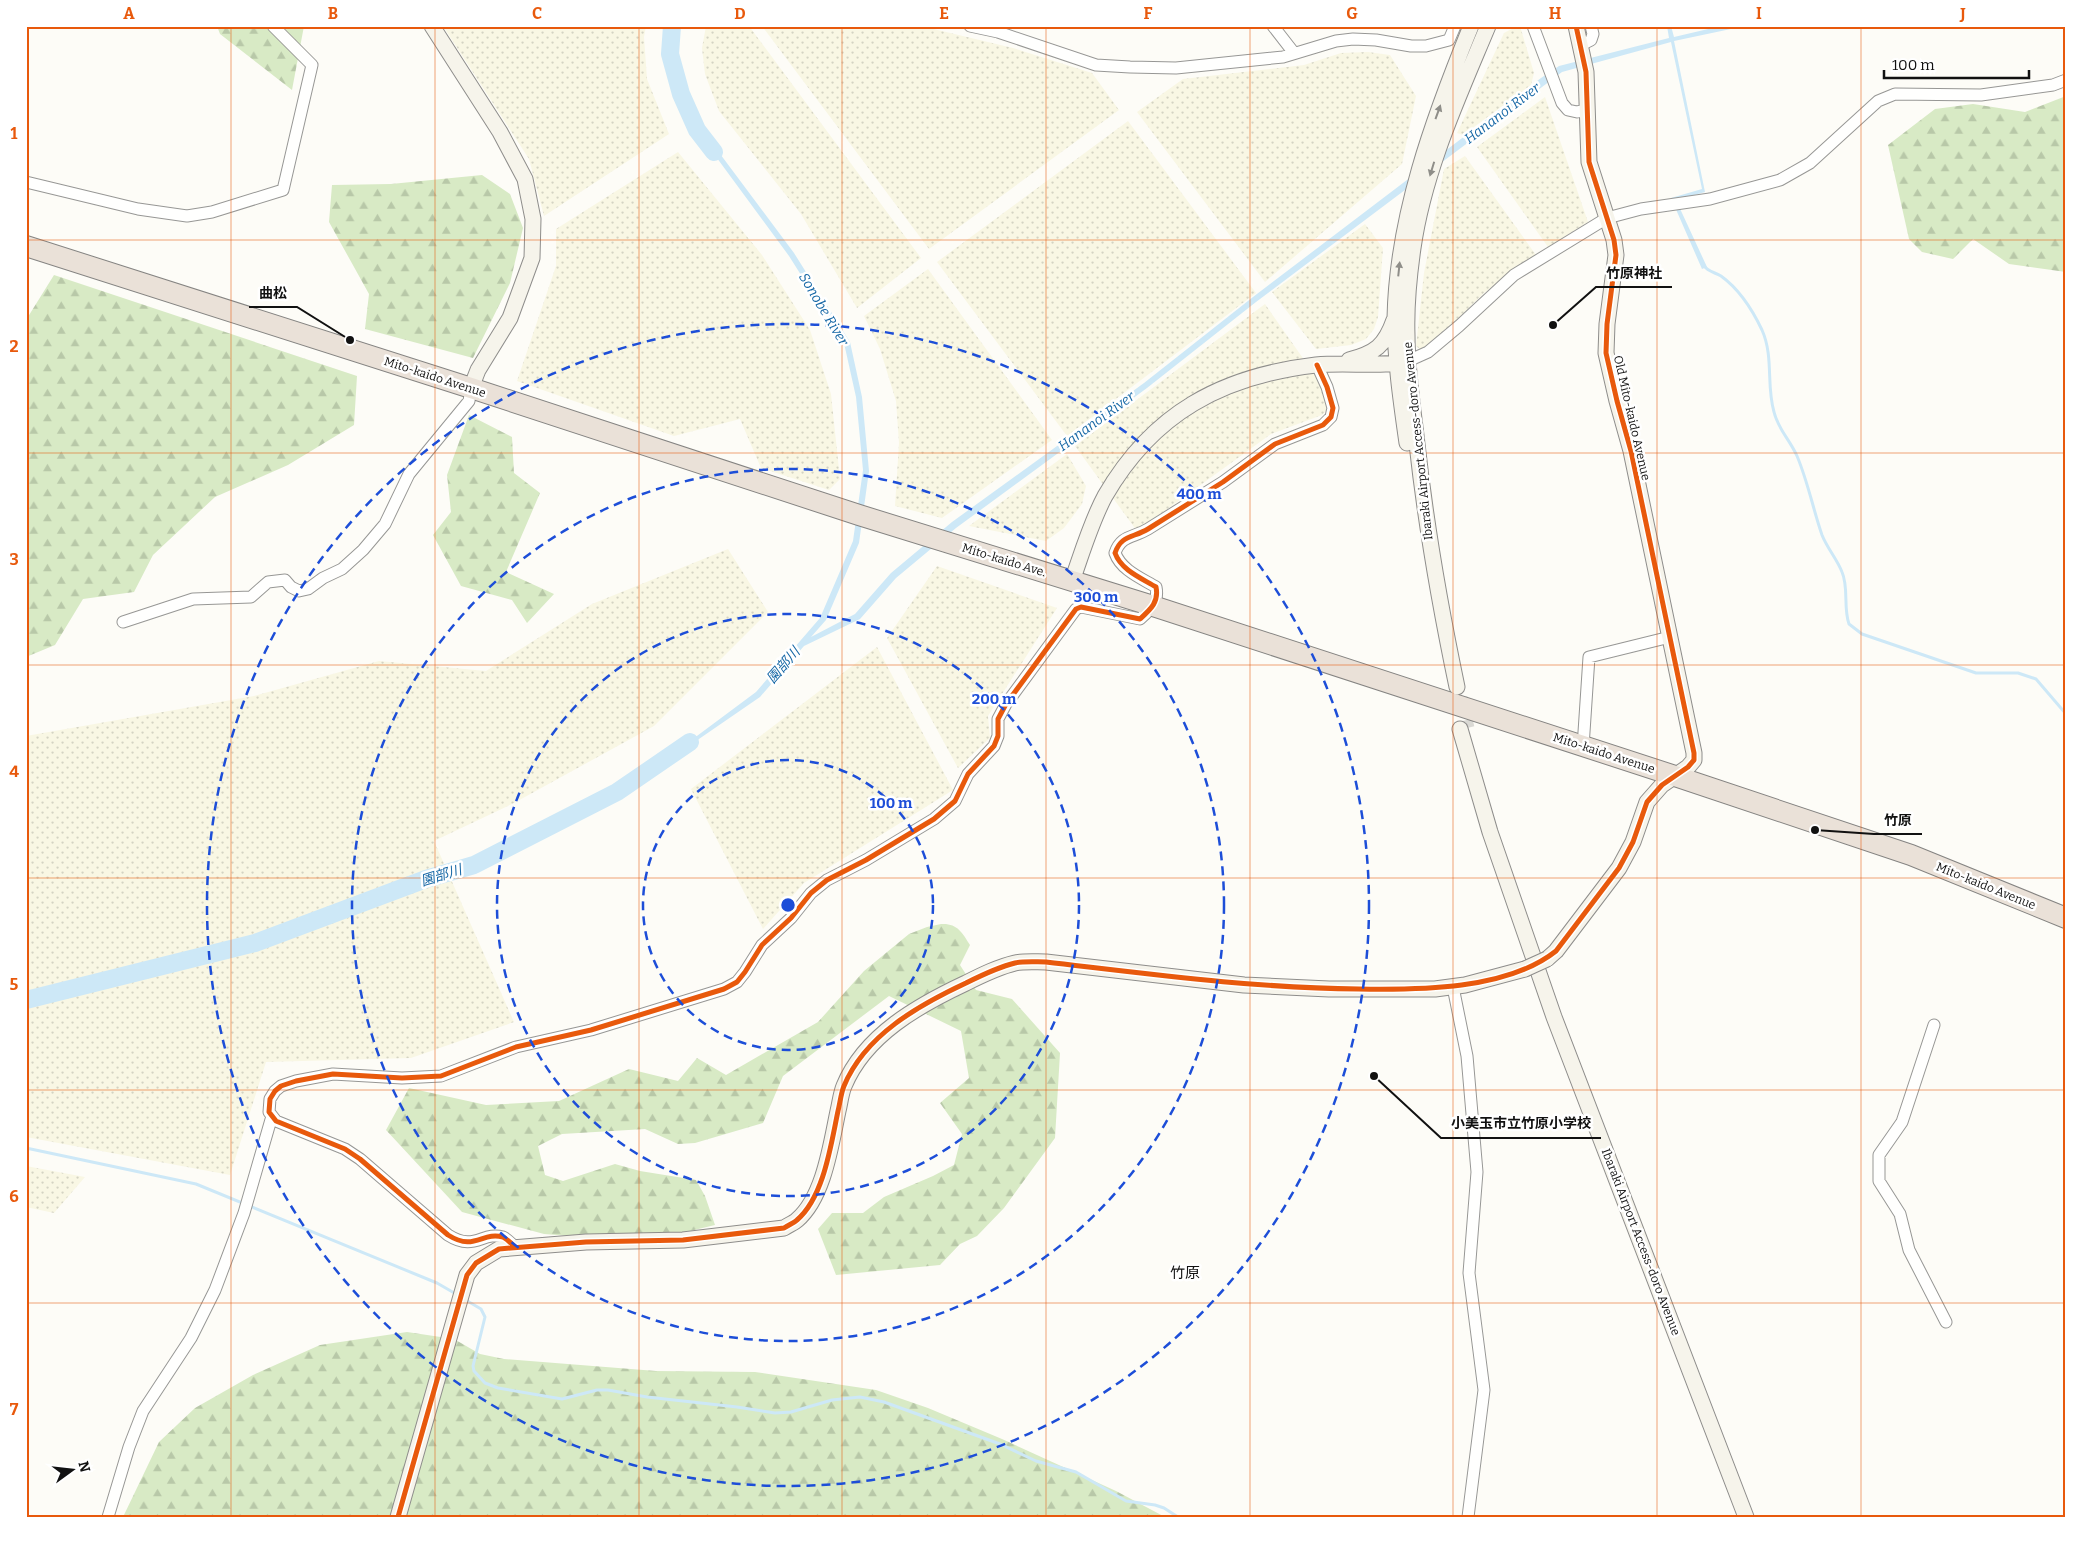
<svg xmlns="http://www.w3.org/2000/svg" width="2092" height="1543" font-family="Bitter,'Noto Sans JP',serif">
<defs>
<pattern id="farmland-dots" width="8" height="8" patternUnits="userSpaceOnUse" patternTransform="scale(1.25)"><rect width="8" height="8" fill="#f9f7e4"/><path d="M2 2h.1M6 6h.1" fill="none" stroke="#d4d3c3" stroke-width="1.8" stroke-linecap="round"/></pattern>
<pattern id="forest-firs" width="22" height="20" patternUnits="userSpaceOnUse" patternTransform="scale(1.25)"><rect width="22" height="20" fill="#d8eac5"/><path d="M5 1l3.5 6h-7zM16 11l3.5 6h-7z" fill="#b8c8a8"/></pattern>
</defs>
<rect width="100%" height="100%" fill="#fdfcf7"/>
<!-- farmland -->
<path fill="url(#farmland-dots)" d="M443 26H646L644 37 647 79 669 134 544 216 529 159Z
M706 26H749L921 258 857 308 801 214 719 111 705 74 702 48Z
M762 26H921L1013 48 1092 73 1119 110 929 249Z
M1517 26H1520L1534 73 1531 85 1463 135 1457 133 1504 33Z
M1368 52 1390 55 1416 96 1402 164 1265 282 1137 112 1183 79 1304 65 1341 53Z
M1545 97 1588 222 1548 247 1477 147Z
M1128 121 1256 293 1067 436 937 262Z
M678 152 762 255 810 330 831 394 840 479 829 490 761 468 740 419 674 436 517 381 556 266V229Z
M1465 156 1536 255 1485 292 1446 330 1421 350 1416 346 1424 273 1444 169Z
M1365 224 1383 248 1378 317 1374 329 1366 339 1351 345 1316 349 1272 292Z
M928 269 1052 440 942 518 895 506 899 443 896 401 880 349 864 316Z
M1265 304 1328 394 1329 408 1322 415 1271 434 1137 531 1075 446Z
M1067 454 1086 486 1082 504 1064 528 1046 541 969 526Z
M728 549 768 612 654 726 514 803 434 841 514 1022 411 1058 266 1062 230 1175 26 1137V736L254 696 379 661 486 671 592 604Z
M937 566 1057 608 988 716 990 738 958 768 887 638Z
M877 647 953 790 804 883 763 929 691 789Z
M26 1166 85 1177 54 1213 26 1207Z"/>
<!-- forest -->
<path fill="url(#forest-firs)" d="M217 26H304L292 90 220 34Z
M2066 96V272L2009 264 1973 239 1953 259 1922 252 1909 239 1888 145 1935 109 1973 104 2025 112Z
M482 175 510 194 523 228 510 283 473 358 365 329 369 294 329 222 332 185 391 184Z
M54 275 357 376 354 425 288 465 215 497 153 555 134 592 83 599 55 645 26 657V320Z
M469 415 512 437 514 473 540 493 506 572 554 594 527 623 512 600 461 586 433 535 451 512 447 475Z
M941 924C957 923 962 932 970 945L960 965 976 990 1012 999 1060 1053 1055 1138 1004 1208 977 1236 960 1244 940 1265 836 1275 818 1229 832 1213H863L884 1197 933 1176 954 1165 962 1134 940 1103 969 1078 961 1031 889 996 783 1076 763 1123 695 1143 678 1144 645 1129 562 1134 538 1146 545 1175 563 1181 615 1164 640 1171 696 1180 705 1196 715 1225 661 1238 620 1240 544 1234 462 1212 386 1130 409 1088 486 1105 559 1101 629 1069 678 1081 697 1058 726 1075 818 1022 864 971 909 934 927 927Z
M407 1332 454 1339 480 1354 504 1359 656 1371 755 1372 876 1390 928 1408 1002 1439 1116 1491 1165 1517H123L159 1442 195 1408 253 1375 320 1345Z"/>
<!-- water -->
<path fill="#cde8f7" d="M1667 26H1671L1674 37 1721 26H1745L1674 41 1705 192 1676 200 1707 267 1702 269 1671 198 1702 189 1671 42 1562 72 1256 302 1147 388 956 528 896 578 860 619 804 646 760 697 619 794 756 692 820 618 853 541 863 470 856 397 844 343 789 256 700 135V127L794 253 850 342 862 397 869 471 859 543 826 620 811 637 855 614 891 573 952 522 1144 383 1253 297 1541 78 1559 66 1669 38Z"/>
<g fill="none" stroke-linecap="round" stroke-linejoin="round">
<!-- stream -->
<path stroke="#cde8f7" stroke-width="3" d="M1703 264C1706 271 1714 272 1721 276 1739 289 1753 311 1762 330 1774 357 1766 385 1774 412 1778 429 1790 440 1797 456 1808 482 1813 509 1822 535 1827 548 1837 559 1842 572 1849 588 1843 607 1849 624L1862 634 1976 673H2018L2036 679 2066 714
M26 1148 196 1184 437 1283 456 1294
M464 1299 481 1309 485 1317 473 1366 474 1371 485 1383 498 1388 562 1399 597 1390H608L647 1397 737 1407 775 1413 791 1412 832 1400 860 1397 884 1402 1000 1444 1036 1461 1076 1472 1126 1501 1155 1505 1164 1508 1178 1517"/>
<!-- river -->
<path stroke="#cde8f7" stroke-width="18" d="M672 26 670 54 681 94 697 130 714 152
M26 1000 255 943 426 879 474 865 617 792 690 742"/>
<!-- secondary-tunnel -->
<path stroke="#dad9d4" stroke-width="15" stroke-dasharray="15 8" stroke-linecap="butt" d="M1460 698 1467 728"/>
<defs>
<path id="street" d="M970 26 998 32 1096 65 1130 67 1176 68 1283 57 1336 41 1353 39 1376 40 1411 46H1426L1449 40 1455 26
M1273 26 1294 53
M1533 26 1562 103 1568 110 1577 112 1587 110
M1581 45 1591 40 1593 34 1591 26
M26 182 138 209 187 216 212 212 283 190 312 65 273 26
M1408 361 1428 352 1459 326 1514 275 1607 218 1641 209 1710 199 1780 180 1810 163 1878 101 1895 94 1981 95 2053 85 2066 80
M123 622 193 599 251 597 268 582 285 580 291 587 299 591 308 589 323 578 342 569 363 550 385 524 409 474 469 401 471 388
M1583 747 1589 657 1670 637
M1453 987 1467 1056 1477 1172 1469 1273 1484 1390 1468 1517
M1934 1025 1902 1122 1879 1155V1181L1900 1214 1909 1250 1946 1322
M515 1247C512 1244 507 1239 503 1237 482 1231 475 1252 448 1235L360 1159 345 1149 276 1121 269 1112 270 1099 275 1091 281 1086 296 1081 333 1074 402 1078 441 1076 516 1047 591 1030 724 989 737 982 745 972 762 945 791 918 811 893 827 880 866 860 934 819 955 801 968 774 994 746 998 736V719L1006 704 1076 609 1081 607 1140 619C1151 609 1159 602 1156 587 1141 578 1121 570 1115 553 1121 535 1133 538 1148 529L1223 482 1275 444 1323 425 1331 417 1333 408 1327 387 1317 365
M108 1517 129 1447 143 1411 191 1338 215 1290 244 1213 272 1116"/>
<path id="secondary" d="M432 26 500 132 525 179 533 219 532 258 510 318 478 370 471 388
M1349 360C1375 353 1385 346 1394 320
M1407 443C1401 401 1395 360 1395 318 1397 217 1433 119 1471 26
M1072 581C1082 553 1091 522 1105 496 1153 413 1222 376 1316 365 1346 362 1377 367 1407 362
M1457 687C1440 606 1426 526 1417 444 1413 408 1407 372 1407 335 1406 306 1409 276 1413 248 1424 171 1458 98 1488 26
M1460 729 1490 832 1554 1017 1746 1517
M1547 959 1556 951 1619 868 1633 842 1647 802 1662 785 1688 767 1694 760V753L1631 451 1617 401 1606 353 1607 324 1616 255 1614 240 1589 162 1586 72 1576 26
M398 1517 467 1275 476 1263 499 1249 586 1242 683 1240 784 1228C788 1225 794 1223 797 1220 824 1197 831 1144 838 1111 840 1103 841 1093 844 1086 865 1035 919 1005 966 983 982 975 998 967 1015 963 1025 961 1035 962 1046 962L1244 985 1329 989H1435L1465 985 1525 969"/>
<path id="highway" d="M26 246 471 388 859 515 1153 606 1675 776 1911 855 2066 918"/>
</defs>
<!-- street casing -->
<use href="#street" stroke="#979795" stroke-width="13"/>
<!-- secondary casing -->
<use href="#secondary" stroke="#8e8d8b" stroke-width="17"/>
<!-- highway casing -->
<use href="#highway" stroke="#858482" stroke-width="22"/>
<!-- street -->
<use href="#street" stroke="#fffffe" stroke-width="11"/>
<!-- secondary -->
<use href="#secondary" stroke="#f6f4eb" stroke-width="15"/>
<!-- highway -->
<use href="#highway" stroke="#eae1d8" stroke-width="20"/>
<defs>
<path id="secondary-bridge" d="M1525 969 1547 959"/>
</defs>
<!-- secondary-bridge casing -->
<use href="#secondary-bridge" stroke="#8e8d8b" stroke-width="17" stroke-linecap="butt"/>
<!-- secondary-bridge -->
<use href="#secondary-bridge" stroke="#f6f4eb" stroke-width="15"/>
<defs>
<path id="cycleway" d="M515 1247C512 1244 507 1239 503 1237 482 1231 475 1252 448 1235L360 1159 345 1149 276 1121 269 1112 270 1099 275 1091 281 1086 296 1081 333 1074 402 1078 441 1076 516 1047 591 1030 724 989 737 982 745 972 762 945 791 918 811 893 827 880 866 860 934 819 955 801 968 774 994 746 998 736V719L1006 704 1076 609 1081 607 1140 619C1151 609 1159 602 1156 587 1141 578 1121 570 1115 553 1121 535 1133 538 1148 529L1223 482 1275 444 1323 425 1331 417 1333 408 1327 387 1317 365
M398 1517 467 1275 476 1263 499 1249 586 1242 683 1240 784 1228C788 1225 794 1223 797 1220 824 1197 831 1144 838 1111 840 1103 841 1093 844 1086 865 1035 919 1005 966 983 982 975 998 967 1015 963 1025 961 1035 962 1046 962 1150 974 1253 988 1359 989 1419 990 1507 990 1556 951L1619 868 1633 842 1647 802 1662 785 1688 767 1694 760V753L1631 451 1617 401 1606 353 1607 324 1616 255 1614 240 1589 162 1586 72 1576 26"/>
</defs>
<!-- cycleway casing -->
<use href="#cycleway" stroke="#fff" stroke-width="8"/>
<!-- cycleway -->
<use href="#cycleway" stroke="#e8590c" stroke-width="5"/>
</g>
<!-- one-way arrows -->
<defs><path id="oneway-solid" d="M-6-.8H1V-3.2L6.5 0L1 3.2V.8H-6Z" transform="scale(1.25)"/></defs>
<g fill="#8f8e89">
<use href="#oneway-solid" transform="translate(1438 112) rotate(-70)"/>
<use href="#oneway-solid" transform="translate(1432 169) rotate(107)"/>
<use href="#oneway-solid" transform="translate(1399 269) rotate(-84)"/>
</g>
<!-- grid -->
<path fill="none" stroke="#e8590c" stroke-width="1" stroke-opacity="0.55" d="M231 26V1517M435 26V1517M639 26V1517M842 26V1517M1046 26V1517M1250 26V1517M1453 26V1517M1657 26V1517M1861 26V1517M26 240H2066M26 453H2066M26 665H2066M26 878H2066M26 1090H2066M26 1303H2066"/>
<!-- distance rings -->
<g fill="none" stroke="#1d4ed8" stroke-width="2.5" stroke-dasharray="9 6">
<circle cx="788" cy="905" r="145"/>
<circle cx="788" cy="905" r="291"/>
<circle cx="788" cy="905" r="436"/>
<circle cx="788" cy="905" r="581"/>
</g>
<g text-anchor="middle" stroke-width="5" stroke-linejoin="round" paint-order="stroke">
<!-- street labels -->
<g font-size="12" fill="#111" stroke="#fff">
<text transform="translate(435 377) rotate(18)" y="4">Mito-kaido Avenue</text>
<text transform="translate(1632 418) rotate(77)" y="4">Old Mito-kaido Avenue</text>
<text transform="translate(1418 441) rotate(-96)" y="4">Ibaraki Airport Access-doro Avenue</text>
<text transform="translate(1004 560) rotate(17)" y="4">Mito-kaido Ave.</text>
<text transform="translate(1604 753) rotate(18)" y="4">Mito-kaido Avenue</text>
<text transform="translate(1986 886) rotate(22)" y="4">Mito-kaido Avenue</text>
<text transform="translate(1641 1242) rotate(69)" y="4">Ibaraki Airport Access-doro Avenue</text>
</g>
<!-- water labels -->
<g font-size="14" font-style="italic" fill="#1768a6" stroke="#fff">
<text transform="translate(1502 113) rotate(-37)" y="5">Hananoi River</text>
<text transform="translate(824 309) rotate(59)" y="5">Sonobe River</text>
<text transform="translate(1096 421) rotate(-36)" y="5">Hananoi River</text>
<text transform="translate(783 665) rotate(-49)" y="5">園部川</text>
<text transform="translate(441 875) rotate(-17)" y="5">園部川</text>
</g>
<!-- quarter labels -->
<g font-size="15" fill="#111" stroke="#fff">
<text x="1185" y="1278">竹原</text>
</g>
</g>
<circle cx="788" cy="905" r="8" fill="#1d4ed8" stroke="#fff" stroke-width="2.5"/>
<g font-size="15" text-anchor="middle" font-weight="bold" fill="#1d4ed8" stroke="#fff" stroke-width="5" stroke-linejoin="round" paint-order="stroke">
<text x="1199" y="499">400 m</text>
<text x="1096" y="602">300 m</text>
<text x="994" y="704">200 m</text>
<text x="891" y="808">100 m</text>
</g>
<!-- callouts -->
<path fill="none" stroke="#111" stroke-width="2" d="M1553 325L1596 287H1672M350 340L297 307H249M1815 830L1874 834H1922M1374 1076L1441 1138H1601"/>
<g fill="#111" stroke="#fff" stroke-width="2">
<circle cx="1553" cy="325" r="5"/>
<circle cx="350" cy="340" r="5"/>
<circle cx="1815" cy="830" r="5"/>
<circle cx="1374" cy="1076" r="5"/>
</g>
<g font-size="14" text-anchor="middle" font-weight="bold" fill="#111" stroke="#fff" stroke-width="5" stroke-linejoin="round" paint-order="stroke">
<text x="1634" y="278">竹原神社</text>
<text x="273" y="298">曲松</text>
<text x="1898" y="825">竹原</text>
<text x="1521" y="1128">小美玉市立竹原小学校</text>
</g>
<!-- border -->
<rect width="2092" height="1543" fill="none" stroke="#ffffff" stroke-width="55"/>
<!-- north arrow -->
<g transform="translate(72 1470) rotate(75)" stroke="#ffffff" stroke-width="4" paint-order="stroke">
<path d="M0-4L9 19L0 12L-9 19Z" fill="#111111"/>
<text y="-8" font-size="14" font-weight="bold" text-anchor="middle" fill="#111111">N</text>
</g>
<!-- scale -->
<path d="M1884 70v8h145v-8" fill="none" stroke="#111111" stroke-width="2.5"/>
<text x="1892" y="70" font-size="15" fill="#111111" stroke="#ffffff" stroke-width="4" paint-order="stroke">100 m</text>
<rect x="28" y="28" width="2036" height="1488" fill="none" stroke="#e8590c" stroke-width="2"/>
<g font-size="16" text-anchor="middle" font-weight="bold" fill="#e8590c">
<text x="129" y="19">A</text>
<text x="333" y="19">B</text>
<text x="537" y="19">C</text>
<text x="740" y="19">D</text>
<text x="944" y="19">E</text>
<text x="1148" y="19">F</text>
<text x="1352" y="19">G</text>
<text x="1555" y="19">H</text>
<text x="1759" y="19">I</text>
<text x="1963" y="19">J</text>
<text x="14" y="139">1</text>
<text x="14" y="352">2</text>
<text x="14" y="565">3</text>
<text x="14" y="777">4</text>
<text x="14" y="990">5</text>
<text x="14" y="1202">6</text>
<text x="14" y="1415">7</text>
</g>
</svg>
